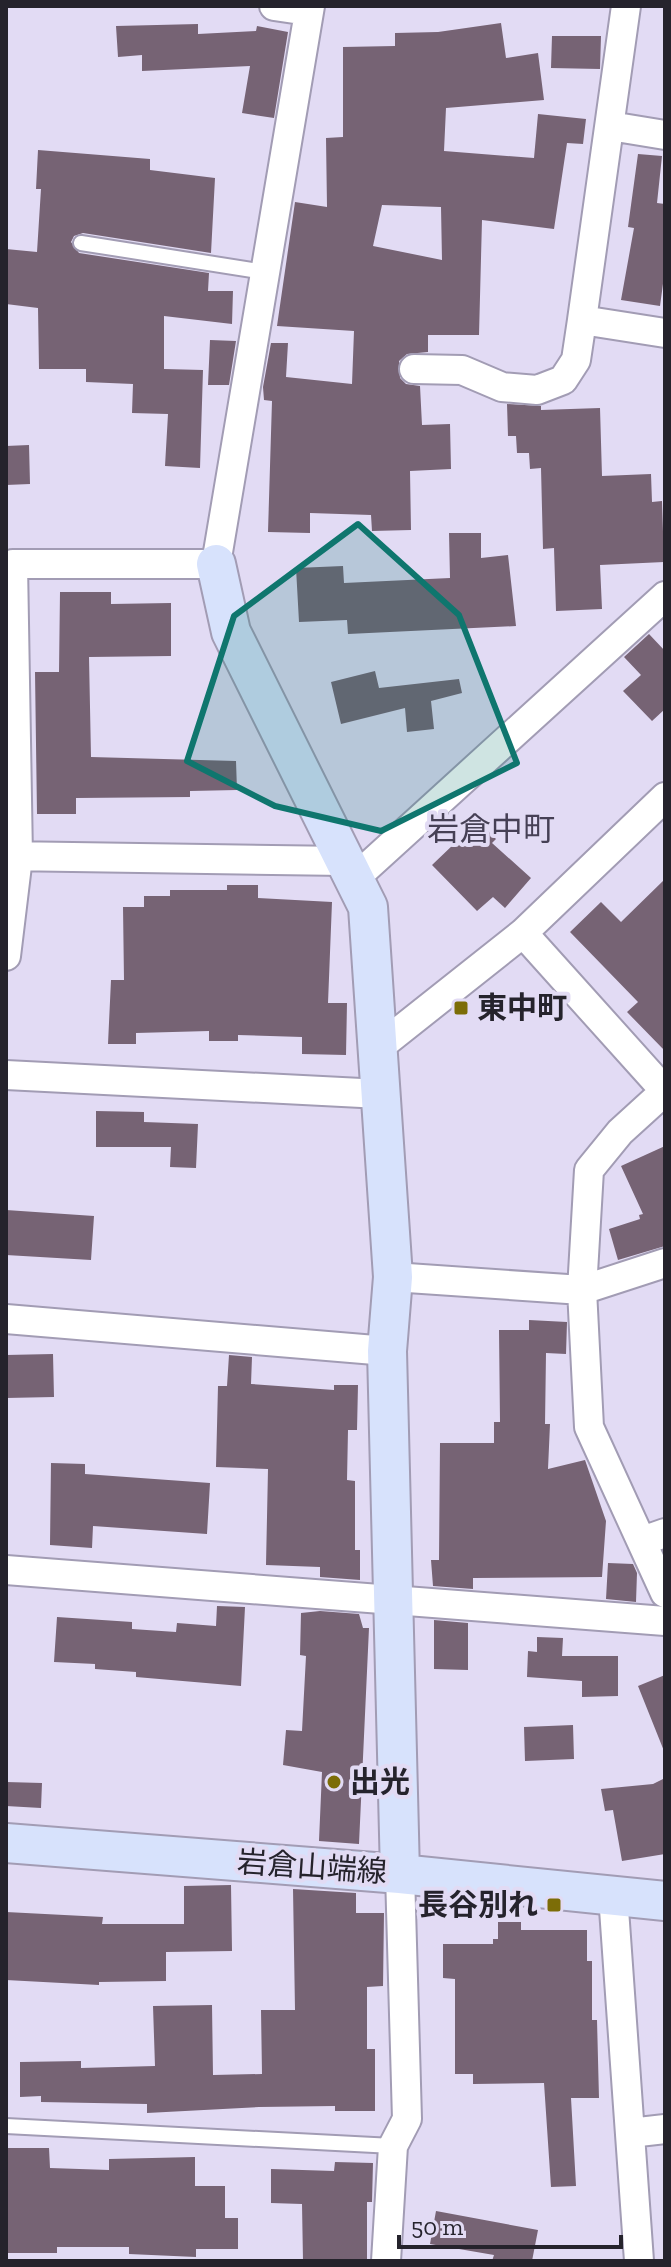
<svg xmlns="http://www.w3.org/2000/svg" width="671" height="2267" font-family="'Zilla Slab','Noto Sans JP',serif">
<rect width="100%" height="100%" fill="#e2dbf4"/>
<!-- building -->
<path fill="#766374" fill-rule="evenodd" d="M501 23 506 58 538 53 544 100 446 108 444 151 534 158 538 114 586 119 583 144 567 143 554 229 482 220 479 335H428V352L407 354 399 361 400 378 406 384 420 386 422 425 450 424 451 469 410 471 411 530 372 531 371 515 310 513V533L268 532 272 401 264 400 263 387 271 343H288L286 377 352 384 354 331 277 326 295 202 327 207 326 138 343 137V47L395 46V33L438 32ZM382 205 441 207 442 260 373 246Z
M198 24V34L256 31 257 26 288 32 274 118 242 113 250 66 142 71V55L118 57 116 26Z
M552 36H601L600 69 551 68Z
M38 150 150 159V170L215 178 211 253 83 233 74 236 71 242 79 253 209 273 208 291H233L232 324 164 316V369L203 370 200 468 165 466 168 414 132 413 133 384 86 382V369H39L38 308 6 304V249L37 252 41 189H36Z
M638 154 662 156 657 203 665 204V269L660 306 621 300 634 228 628 227Z
M210 340 236 341 229 385H208Z
M507 404 541 406V410L600 408 602 476 651 474 652 502 662 501 664 562 600 565 602 609 556 611 554 548 543 549 541 468 530 469 529 453H517L516 436H508Z
M29 445 30 484 6 485V446Z
M449 533H481V558L508 555 516 626 348 634 347 620 299 622 296 568 343 566 344 583 450 578Z
M60 592H111V604L171 603V656L89 657 91 757 236 761 237 790 190 791V797L76 798V814H37L35 672H59Z
M649 634 665 651V709L652 721 623 691 641 675 624 657Z
M375 671 379 688 459 679 462 693 431 701 434 729 407 732 405 708 341 724 331 682Z
M478 821 496 839 492 843 531 878 505 908 493 897 477 911 432 865Z
M665 879V1051L627 1012 638 1002 570 932 601 902 621 922Z
M227 885H258V898L332 902 328 1003H347L346 1055 302 1054V1037L238 1035V1041H209V1031L136 1033V1044H108L111 980H124L123 907H144V896H170V890H227Z
M96 1111 144 1112V1122L198 1124 196 1168 170 1167 171 1147H96Z
M665 1146V1246L618 1260 609 1229 640 1219 639 1215 643 1214 621 1166Z
M6 1210 94 1216 91 1260 6 1255Z
M529 1320 567 1322 566 1354 546 1353 545 1424H550L548 1469 585 1460 606 1521 602 1577 473 1578V1589L433 1586 431 1560H439L440 1443H494V1422H500L499 1330H529Z
M53 1354 54 1397 6 1398V1355Z
M229 1355 252 1357 251 1384 334 1390V1385H358L357 1430H348L347 1480 355 1481V1550H360V1580L320 1577V1567L266 1565 268 1469 216 1467 218 1386H227Z
M51 1463 85 1464V1474L210 1483 207 1534 93 1526 92 1548 50 1545Z
M608 1563 633 1564 637 1573 636 1602 606 1599Z
M217 1606 245 1607 241 1686 136 1677V1672L95 1669V1664L54 1662 57 1617 132 1622V1629L176 1632 177 1623 216 1626Z
M320 1611 359 1614 363 1628H369L359 1844 319 1841 322 1772 283 1765 286 1730 302 1731 306 1656 300 1655 301 1613Z
M434 1620 468 1623V1670L434 1669Z
M537 1637 563 1638 562 1656H618V1696L582 1697V1681L527 1677 528 1651 537 1652Z
M665 1675V1750L664 1751 638 1686Z
M573 1725 574 1759 525 1761 524 1727Z
M665 1778V1854L622 1861 613 1810 605 1811 601 1789 653 1784Z
M6 1782 42 1783 41 1808 6 1806Z
M231 1885 232 1951 166 1952V1981L99 1982V1985L6 1980V1912L103 1917 102 1924H184V1886Z
M293 1889 356 1893V1913H384L383 1986 367 1987V2049H375V2111H335V2106L259 2107 147 2113V2104L41 2102V2096L20 2097V2062L81 2061V2068L155 2066 153 2006 212 2005 213 2075 262 2074 261 2010H295Z
M498 1922H521V1930H587V1961H592V2020H597L599 2098H571L576 2186 551 2187 544 2083 473 2084V2074H455V1979L443 1978V1944H493V1939H498Z
M7 2148H49L50 2168 109 2170V2159L195 2157V2186H225V2218H238V2249H196V2257L129 2254V2247H57V2253H7Z
M335 2162 373 2163 372 2202H367V2261H303L302 2204 271 2203V2169L334 2171Z
M436 2211 538 2230 532 2261H492L494 2255 430 2244Z"/>
<g fill="none" stroke-linecap="round" stroke-linejoin="round">
<defs>
<path id="lane" d="M81 243 265 272
M6 2126 393 2146"/>
<path id="street" d="M274 6 308 11
M626 6 582 320 665 333
M610 126 665 135
M414 369 462 370 502 387 537 390 563 380 576 360 582 320
M6 856 345 861
M354 879 665 596
M523 933 665 1091
M6 956 18 857 13 564H216L310 6
M378 1048 523 933 665 797
M6 1075 381 1094
M665 1091 620 1132 589 1170 582 1290 589 1427 665 1593
M393 1277 582 1290 665 1263
M6 1319 387 1351
M642 1541 665 1533
M6 1570 665 1621
M613 1895 639 2261
M630 2133 665 2129
M386 2261 393 2146 407 2119 400 1874"/>
<path id="secondary" d="M216 564 231 632 368 907 393 1277 387 1351 400 1874
M6 1843 400 1874 665 1901"/>
</defs>
<!-- lane casing -->
<use href="#lane" stroke="#a29cb4" stroke-width="18"/>
<!-- street casing -->
<use href="#street" stroke="#a29cb4" stroke-width="32"/>
<!-- secondary casing -->
<use href="#secondary" stroke="#a29cb4" stroke-width="42"/>
<!-- lane -->
<use href="#lane" stroke="#fff" stroke-width="14"/>
<!-- street -->
<use href="#street" stroke="#fff" stroke-width="28"/>
<!-- secondary -->
<use href="#secondary" stroke="#d7e2fc" stroke-width="38"/>
</g>
<!-- marked area -->
<path fill="#0f766e" fill-opacity="0.2" stroke="#0f766e" stroke-width="6" stroke-linejoin="round" d="M358 524 459 615 517 763 381 831 275 806 187 761 234 616Z"/>
<!-- markers -->
<g fill="#7c6d07" stroke="#e2dbf4" stroke-width="3">
<rect x="453" y="1000" width="16" height="16" rx="4"/>
<circle cx="334" cy="1782" r="8"/>
<rect x="546" y="1897" width="16" height="16" rx="4"/>
</g>
<g text-anchor="middle" stroke-width="8" stroke-linejoin="round" paint-order="stroke">
<!-- poi labels -->
<g font-size="30" font-weight="bold" fill="#25232c" stroke="#e2dbf4" text-anchor="start">
<text x="477" y="1018">東中町</text>
<text x="350" y="1792">出光</text>
<text x="538" y="1915" text-anchor="end">長谷別れ</text>
</g>
<!-- street labels -->
<g font-size="30" fill="#25232c" stroke="#e2dbf4">
<text transform="translate(312 1867) rotate(4)" y="10">岩倉山端線</text>
</g>
<!-- neighbourhood labels -->
<g font-size="32" fill="#464055" stroke="#e2dbf4">
<text x="491" y="840">岩倉中町</text>
</g>
</g>
<!-- border -->
<rect width="671" height="2267" fill="none" stroke="#25232c" stroke-width="16"/>
<!-- scale -->
<path d="M399 2235v12h222v-12" fill="none" stroke="#25232c" stroke-width="4"/>
<text x="411" y="2235" font-size="24" fill="#25232c" stroke="#e2dbf4" stroke-width="6" paint-order="stroke">50 m</text>
</svg>
